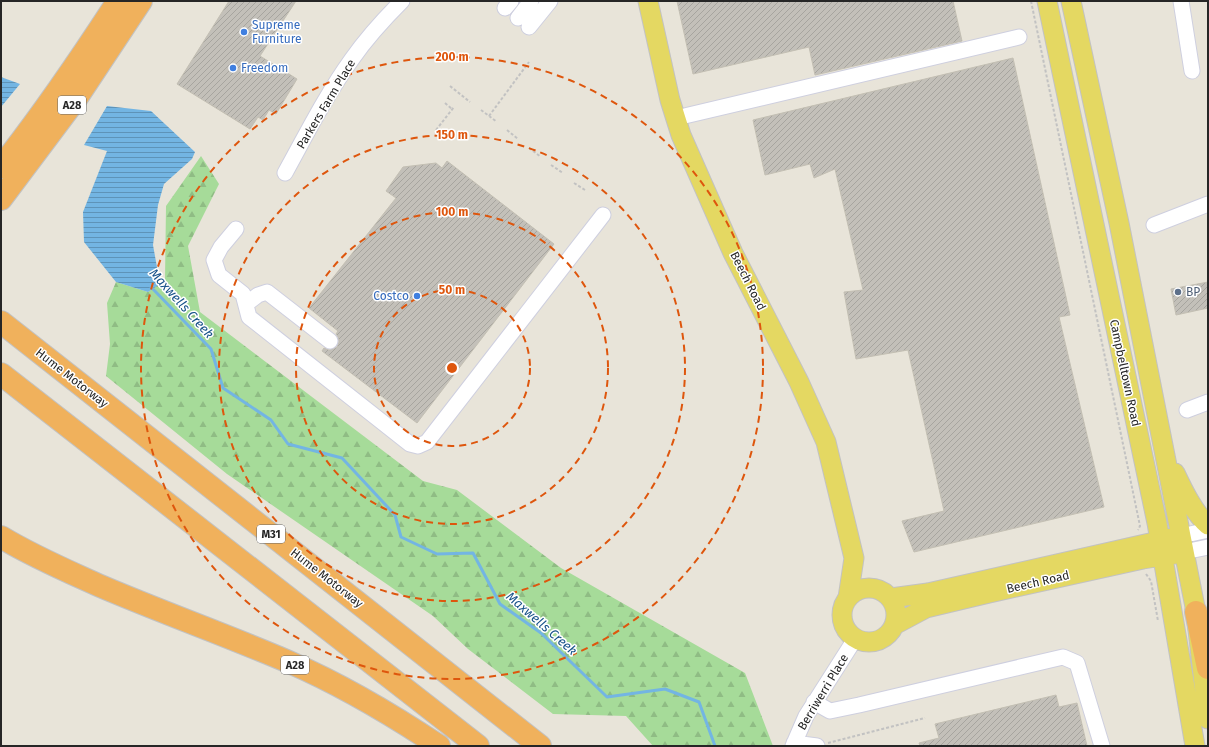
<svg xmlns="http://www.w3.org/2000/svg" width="1209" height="747" font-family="'Fira Sans',sans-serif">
<defs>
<pattern id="forest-firs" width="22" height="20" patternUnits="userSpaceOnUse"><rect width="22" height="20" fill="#a6db99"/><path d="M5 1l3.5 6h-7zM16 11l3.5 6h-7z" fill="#8fbc84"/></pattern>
<pattern id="water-rules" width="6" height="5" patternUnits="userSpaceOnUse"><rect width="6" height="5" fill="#73b5e3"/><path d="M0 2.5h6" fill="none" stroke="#5e93b8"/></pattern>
<pattern id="building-hatch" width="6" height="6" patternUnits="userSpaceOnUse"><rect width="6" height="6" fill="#c3c0b9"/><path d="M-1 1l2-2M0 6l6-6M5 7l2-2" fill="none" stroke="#a7a59f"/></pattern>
</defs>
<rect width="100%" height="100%" fill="#e8e4d9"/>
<!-- forest -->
<path fill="url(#forest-firs)" d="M201 156 219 184 188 246 200 312 423 481 457 490 561 568 745 673 773 746H653L626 716 553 714 468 649 433 616 227 474 106 376 110 344 107 303 116 282 148 292 165 280 166 206Z"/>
<!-- water -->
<path fill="url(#water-rules)" d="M1 77 20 84 1 107Z
M107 106 151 111 195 152 192 159 164 184 158 205 153 245 160 284 148 292 116 282 84 242 83 212 107 151 84 145Z"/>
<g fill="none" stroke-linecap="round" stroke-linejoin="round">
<!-- stream -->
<path stroke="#73b5e3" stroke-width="3" d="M151 287 211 349 223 388 271 420 288 444 342 458 395 515 401 537 437 554 473 553 500 604 541 633 607 697 665 689 699 702 715 746"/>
</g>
<!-- building -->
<path fill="url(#building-hatch)" stroke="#c3bfb3" d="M229 1H296L260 56 297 79 276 114 269 110 263 120 258 117 250 129 177 84Z
M677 1H953L962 41 815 75 809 47 693 74Z
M1013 58 1070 315 1059 317 1104 507 914 552 902 521 944 511 908 350 856 359 844 292 863 290 835 169 814 178 810 164 765 175 753 120Z
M447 161 554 244 417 423 322 351 324 348 329 350 333 349 337 347 339 342 338 337 336 334 338 331 309 308 396 198 386 191 403 167 436 163 442 168Z
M1208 282V308L1176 315 1171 289Z
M1056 695 1059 707 1077 703 1087 746H920L919 743 939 738 935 724Z"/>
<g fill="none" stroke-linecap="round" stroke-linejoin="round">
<defs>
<path id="minor" d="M1181 1 1192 71
M505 8 511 1
M518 18 531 1
M529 27 550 1
M676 118 1019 37
M285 173C306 135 326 95 352 59 366 39 384 19 402 1
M1154 225 1208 204
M236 229 221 247 214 260 219 275 243 294 249 317 410 444 418 446 427 442 603 215
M246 304 258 295 267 292 330 341
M1187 410 1208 402
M1181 536 1208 530
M1184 552 1208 547
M814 702 830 711 859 705 1063 657 1077 663 1102 746
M794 743 817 746
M793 746 806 716 855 639"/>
<path id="major" d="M648 1 670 100 681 135 733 253 799 382 826 442 854 558 848 598
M1047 1 1157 523 1195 746
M1071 1 1119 223 1196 612 1208 719
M1175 473C1183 490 1194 513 1208 525
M842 615a27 27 0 1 1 54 0a27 27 0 1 1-54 0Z
M891 598 928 593 1172 538
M896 624 926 608 989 593 1143 559 1175 554"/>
<path id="highway" d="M1 167C43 114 81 58 118 1
M1 199 76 99 141 1
M1 322 540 746
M1 374 478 746
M1 537C32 556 65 570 98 585 161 612 226 635 289 662 342 685 391 714 439 746
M1196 612 1208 668"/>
</defs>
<!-- minor casing -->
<use href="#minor" stroke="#cecfdf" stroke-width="17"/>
<!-- major casing -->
<use href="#major" stroke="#c2c2c2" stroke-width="21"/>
<!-- highway casing -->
<use href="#highway" stroke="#c2c2c2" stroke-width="24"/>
<!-- path -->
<path stroke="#c2c2c2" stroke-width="2" stroke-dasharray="3 2" stroke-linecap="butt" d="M1031 1 1140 526 1138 530
M450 86 470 102
M445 103 452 109
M481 110 497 122
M489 116 529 62
M436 130 454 107
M507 130 518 139
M529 148 541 157
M551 165 563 173
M574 183 585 190
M1146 574 1151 581 1158 621
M828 743 925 718"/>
<!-- minor -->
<use href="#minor" stroke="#fff" stroke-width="15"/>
<!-- major -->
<use href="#major" stroke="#e4d862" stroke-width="19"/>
<!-- highway -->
<use href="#highway" stroke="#f0b15c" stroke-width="22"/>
</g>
<!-- distance rings -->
<g fill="none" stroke="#de560d" stroke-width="2" stroke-dasharray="7 5">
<circle cx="452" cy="368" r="78"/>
<circle cx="452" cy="368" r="156"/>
<circle cx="452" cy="368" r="233"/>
<circle cx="452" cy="368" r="311"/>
</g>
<!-- markers -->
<g fill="#3f7fe0" stroke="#fff" stroke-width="1.5">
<circle cx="244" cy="32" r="4"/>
<circle cx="233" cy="68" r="4"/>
<circle cx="417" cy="296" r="4"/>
</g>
<circle fill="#5c6f8a" stroke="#fff" stroke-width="1.5" cx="1178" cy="292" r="4"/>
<g text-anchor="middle" stroke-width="3" stroke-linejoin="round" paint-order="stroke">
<!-- shield labels -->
<g fill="#fff" stroke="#676767" stroke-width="1">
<rect x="58" y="96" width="28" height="18" rx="3"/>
<rect x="257" y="525" width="28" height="18" rx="3"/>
<rect x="281" y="656" width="28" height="18" rx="3"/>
</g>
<g font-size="11" font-weight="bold" fill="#262626">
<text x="72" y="109">A28</text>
<text x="271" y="538">M31</text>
<text x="295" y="669">A28</text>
</g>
<!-- shop labels -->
<g font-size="12" fill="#366cbe" stroke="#fff" text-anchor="start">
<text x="252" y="29">Supreme<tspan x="252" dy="14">Furniture</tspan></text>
<text x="241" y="72">Freedom</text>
<text x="409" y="300" text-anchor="end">Costco</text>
</g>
<!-- street labels -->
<g font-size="12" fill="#262626" stroke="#fff">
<text transform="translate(326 104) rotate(-59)" y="4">Parkers Farm Place</text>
<text transform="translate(748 281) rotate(63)" y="4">Beech Road</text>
<text transform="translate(1125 373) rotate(78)" y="4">Campbelltown Road</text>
<text transform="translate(72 378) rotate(38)" y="4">Hume Motorway</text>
<text transform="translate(327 578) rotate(38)" y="4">Hume Motorway</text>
<text transform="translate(1038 582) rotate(-13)" y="4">Beech Road</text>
<text transform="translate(823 692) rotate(-59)" y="4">Berriwerri Place</text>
</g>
<!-- service labels -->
<g font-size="12" fill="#4e5e75" stroke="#fff" text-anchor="start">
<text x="1186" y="296">BP</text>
</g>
<!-- water labels -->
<g font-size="13" font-style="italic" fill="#175289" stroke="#fff">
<text transform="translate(182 303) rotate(48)" y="5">Maxwells Creek</text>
<text transform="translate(542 623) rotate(41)" y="5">Maxwells Creek</text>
</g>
</g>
<circle cx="452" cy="368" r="6" fill="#de560d" stroke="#fff" stroke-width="2"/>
<g font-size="12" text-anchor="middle" font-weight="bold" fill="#de560d" stroke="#fff" stroke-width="3" stroke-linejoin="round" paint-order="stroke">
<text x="452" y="61">200 m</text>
<text x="452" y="139">150 m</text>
<text x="452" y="216">100 m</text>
<text x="452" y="294">50 m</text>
</g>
<!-- border -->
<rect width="1209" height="747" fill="none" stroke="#262626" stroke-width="4"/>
</svg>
